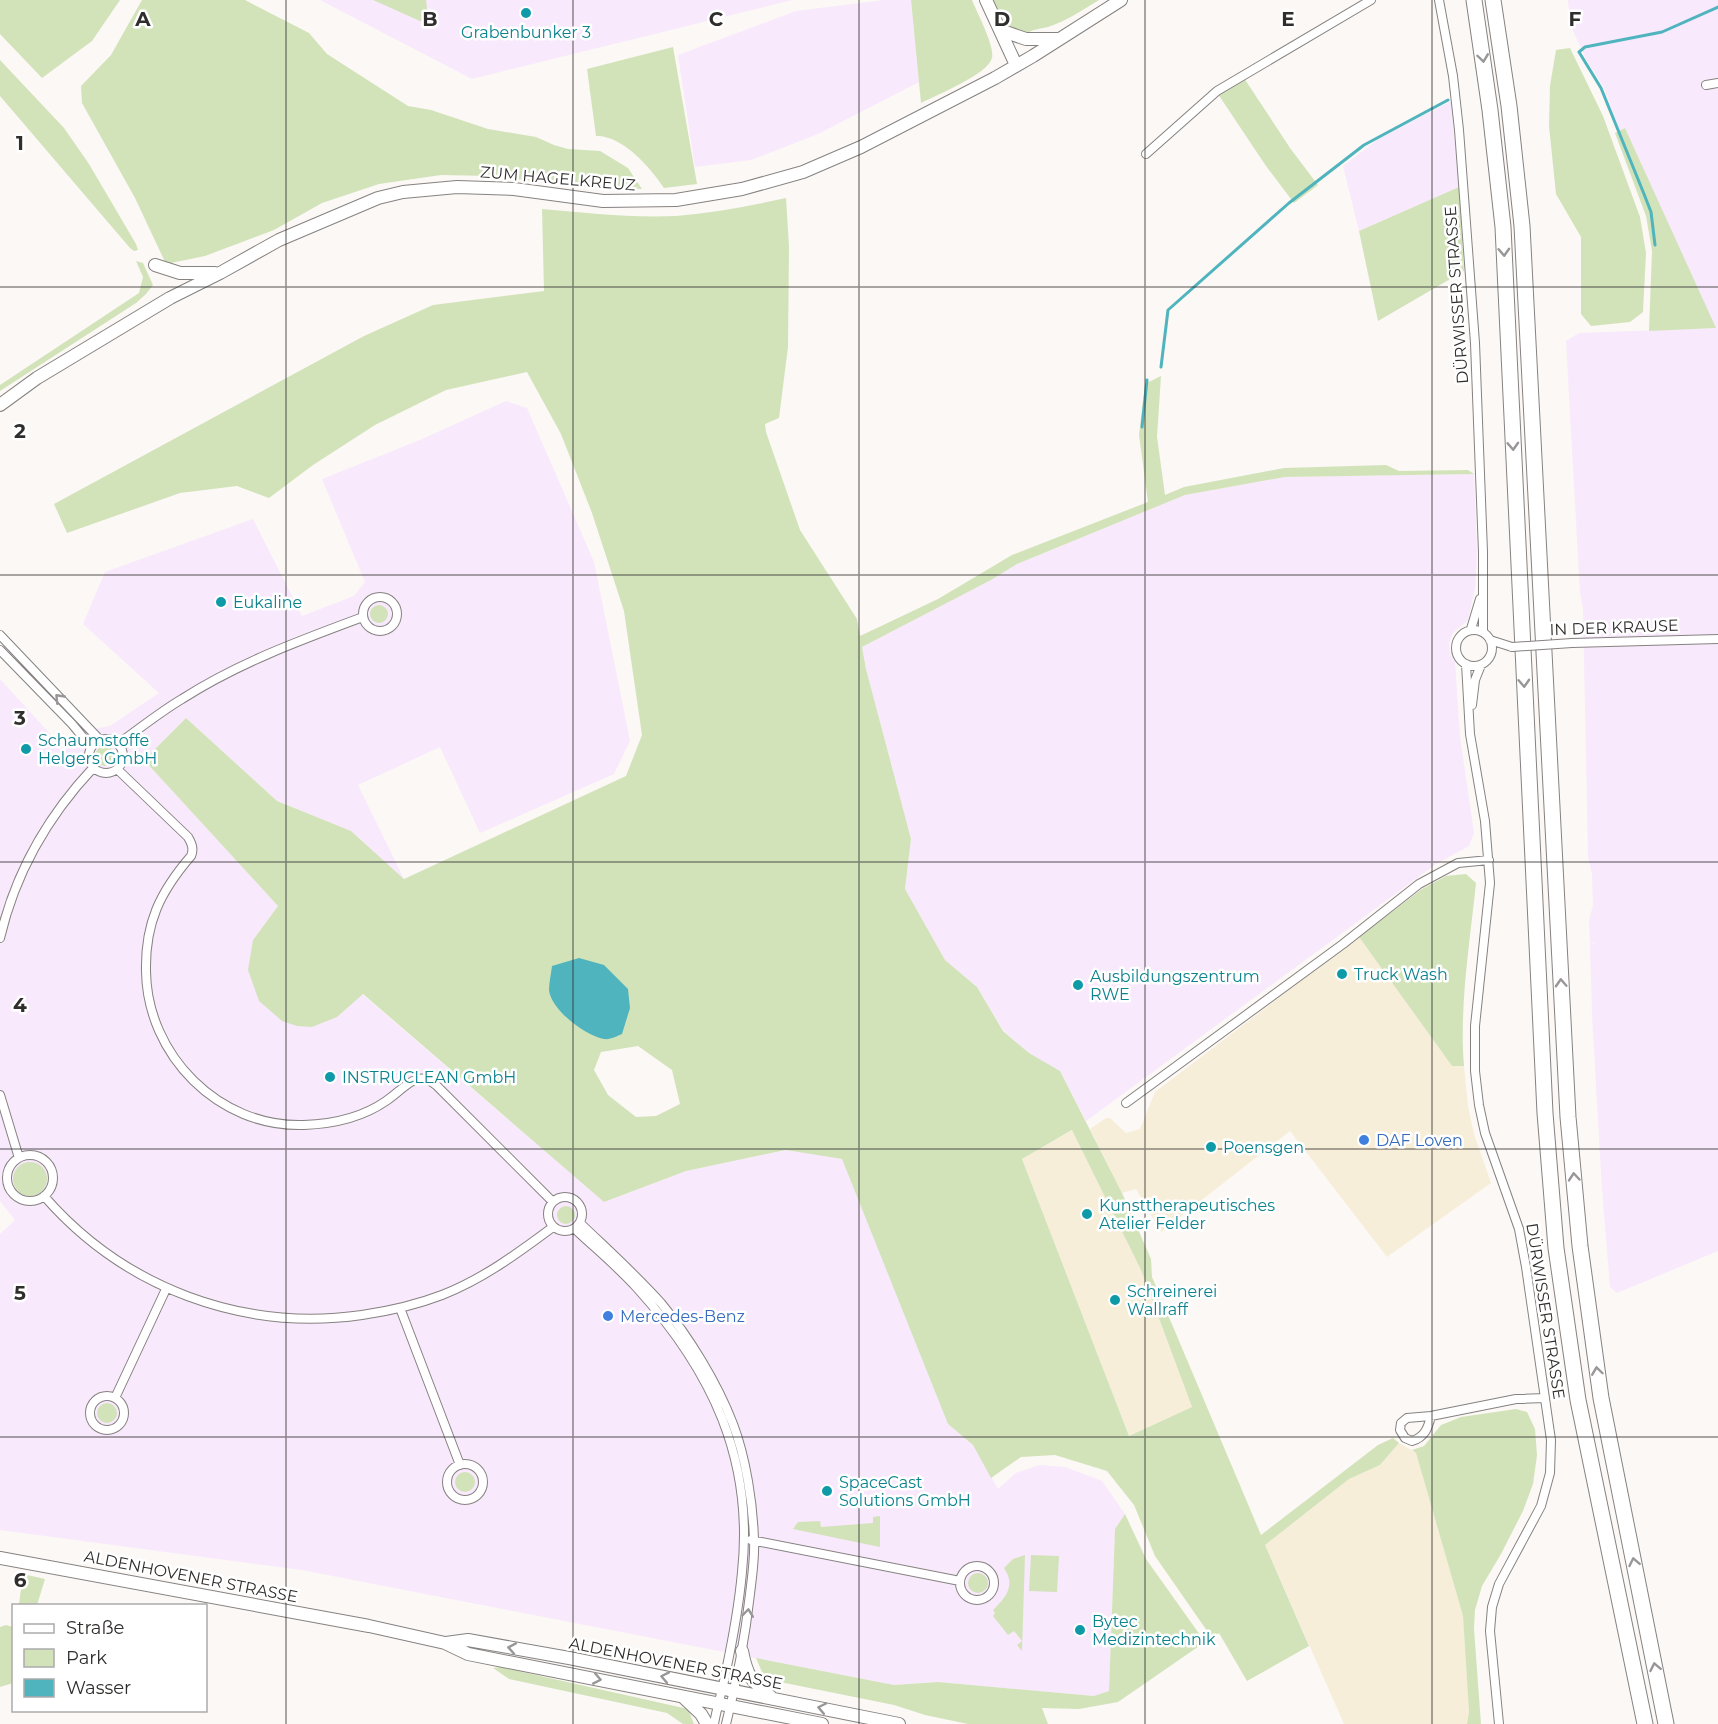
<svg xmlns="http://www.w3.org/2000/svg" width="1718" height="1724" font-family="Montserrat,sans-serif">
<rect width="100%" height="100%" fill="#fcf8f5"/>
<!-- commercial -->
<path fill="#f7eed9" d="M1359 937 1452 1066H1464L1468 1106 1474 1134 1491 1183 1387 1257 1290 1131 1161 1232 1136 1189 1122 1193 1090 1129 1106 1118H1110L1126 1133 1140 1129 1155 1092Z
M1073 1130 1141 1270 1192 1407 1129 1436 1022 1159Z
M1399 1443 1416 1453 1463 1616 1469 1712 1467 1724H1344L1265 1545 1349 1479 1380 1465Z"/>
<!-- industrial -->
<path fill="#f8e9fc" d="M320 0H792L472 79Z
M884 0H911L919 82 818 134 751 160 695 167 678 55 796 11Z
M1568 0H1718V1251L1617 1293 1610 1287 1602 1189 1592 1015 1590 945 1599 941 1590 944 1589 921 1593 905 1592 874 1588 857 1583 608 1580 593 1566 341 1579 333 1715 328 1625 128 1620 131 1604 88 1586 59 1570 24Z
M1451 101 1459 187 1359 231 1343 166 1377 140Z
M506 401 527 408 594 562 630 741 614 774 480 833 440 747 358 785 404 879 351 831 277 801 186 718 144 760 278 906 253 940 337 1017 362 994 604 1202 686 1171 787 1150 842 1159 948 1424 973 1445 998 1489 1016 1473 1040 1465 1065 1467 1102 1481 1125 1514 1115 1529 1109 1691 1094 1696 938 1682 894 1685 302 1570 0 1530V1234L15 1220 0 1201V679L64 749 94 729 110 726 159 693 83 624 105 572 253 519 302 616 354 596 365 582 322 479 420 440Z
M1474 474 1477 552 1475 588 1468 620 1453 633 1449 643 1450 653 1455 663 1460 737 1474 833 1469 846 1436 864 1086 1121 1060 1071 1029 1053 1003 1030 977 987 945 960 905 889 911 839 866 669 862 647 991 580 1017 564 1185 495 1285 477Z"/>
<!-- green -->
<path fill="#d2e3ba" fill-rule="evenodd" d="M0 0H120L92 41 42 78 0 34Z
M142 0H245L309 33 327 54 408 106 431 110 488 129 536 137 554 145 568 149 600 151 628 168 642 189 577 186 488 176 441 175 379 184 322 203 274 230 205 256 166 264 135 198 82 103 81 86 111 55Z
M373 0H426L429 25Z
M911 0H972C977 13 995 46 992 58 988 74 937 95 921 103Z
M993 0H1099C1083 10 1066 21 1048 27 1039 29 1033 29 1026 34 1008 30 1001 16 993 0Z
M673 47 697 184 664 188C650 167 622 135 596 136L587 69Z
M1570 48 1603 116 1640 217 1646 253 1643 312 1630 322 1591 326 1581 314V237L1556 194 1549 126 1550 86 1556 50Z
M0 60 64 128 89 164 136 244 138 250 134 251 130 248 0 96Z
M1244 78 1290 148 1318 185 1294 203 1266 166 1218 94Z
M1625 128 1716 328 1649 331 1652 251 1646 216 1615 133Z
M1459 187 1464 271 1378 321 1359 231Z
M786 198 789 247 788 347 779 418 765 424 766 432 800 530 857 619 860 636 938 599 1012 555 1148 502 1139 435 1145 384 1161 376 1157 437 1165 495 1184 487 1284 468 1386 465 1399 471 1468 470 1474 474 1285 477 1185 495 1017 564 991 580 862 647 866 669 911 839 905 889 945 960 977 987 1003 1031 1029 1053 1060 1071 1122 1193 1151 1259 1152 1277 1261 1535 1378 1445 1393 1438 1399 1443 1380 1465 1349 1479 1265 1545 1309 1646 1247 1681 1219 1633 1212 1638 1155 1556 1134 1505 1107 1471 1055 1455 1021 1457 991 1478 973 1445 948 1424 842 1159 786 1150 686 1171 604 1202 363 994 337 1017 312 1027 297 1026 282 1021 259 1001 248 970 253 940 278 906 144 760 186 718 277 801 351 831 404 879 626 776 642 735 624 611 592 513 561 434 527 372 446 390 375 425 313 465 269 498 237 486 180 493 67 533 54 504 364 336 433 305 544 291 542 209C586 213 632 218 676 216 713 213 750 206 786 198ZM638 1046 672 1070 680 1104 656 1116 636 1117 608 1095 594 1070 601 1052ZM1072 1130 1141 1270 1192 1407 1129 1436 1022 1159Z
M136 261 143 263 153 285 146 294 136 303 0 391V385L139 293 143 277Z
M370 614a9 9 0 1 1 18 0a9 9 0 1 1-18 0Z
M95 756a10 10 0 1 1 20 0a10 10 0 1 1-20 0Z
M1466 874 1476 883C1470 941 1459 1008 1464 1066H1452L1359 937 1422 889 1446 876Z
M13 1179a17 17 0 1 1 34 0a17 17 0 1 1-34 0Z
M557 1215a9 9 0 1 1 18 0a9 9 0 1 1-18 0Z
M97 1413a10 10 0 1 1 20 0a10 10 0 1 1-20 0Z
M1516 1409 1527 1412 1535 1429 1537 1455 1533 1484 1523 1511 1501 1554 1482 1586 1475 1610 1474 1629 1481 1724H1467L1469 1712 1463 1616 1416 1453 1412 1450 1424 1446 1441 1425 1461 1417Z
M455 1482a10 10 0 1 1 20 0a10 10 0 1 1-20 0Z
M1125 1514 1146 1559 1205 1642 1118 1702 1079 1709 1042 1708 1048 1724H968L925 1715 894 1705 770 1680 762 1672 756 1658 894 1685 938 1682 1094 1696 1109 1691 1115 1529Z
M880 1516V1547L793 1529 798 1522 820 1521 821 1527 873 1523V1517Z
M1025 1555 1022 1651 1017 1645 1022 1641 1014 1631 1008 1635 993 1616 995 1613 993 1610C1006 1597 1016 1586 1004 1568L1013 1559Z
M1031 1555 1059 1556 1057 1592 1029 1591Z
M968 1583a10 10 0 1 1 20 0a10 10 0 1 1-20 0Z
M23 1574 45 1579 37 1605H22L19 1604Z
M6 1625 13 1627V1683L0 1687V1627Z
M500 1667 688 1709 694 1724H683L667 1713 509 1679 493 1668Z"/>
<!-- water -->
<path fill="#4fb4be" d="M579 958 604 965 628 989 630 1008 622 1034C617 1036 610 1040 604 1039 586 1036 551 1010 549 990 549 983 551 974 552 966Z"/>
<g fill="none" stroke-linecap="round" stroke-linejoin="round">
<!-- stream -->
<path stroke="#4fb4be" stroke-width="3" d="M1655 245 1651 212 1644 194 1601 88 1579 52 1585 47 1662 32 1718 7
M1161 367 1168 310 1289 203 1364 145 1448 100
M1142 427 1147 380"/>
<defs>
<path id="street" d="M1439 0 1453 76 1459 130 1475 343 1483 552V632
M1706 85 1718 83
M1146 154 1217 91 1371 0
M363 614a17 17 0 1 1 34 0a17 17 0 1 1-34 0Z
M1471 629 1480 599
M1456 648a18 18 0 1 1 36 0a18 18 0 1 1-36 0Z
M0 635 100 740
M1490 640 1512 647
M1572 643 1718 639
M0 650 72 724 91 747
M1466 664 1470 734 1485 821 1490 883 1475 1026V1071L1479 1105 1485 1133 1519 1229 1526 1267 1551 1440 1550 1473 1541 1506 1499 1584 1492 1607 1490 1631 1499 1724
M1472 705 1475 680 1481 665
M89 756a17 17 0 1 1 34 0a17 17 0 1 1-34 0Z
M118 744C139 729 160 712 182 699 238 663 301 640 363 617
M117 769 188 837C192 844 194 849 191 856 160 892 145 923 146 971 147 1055 219 1128 304 1125 332 1124 363 1117 386 1101 394 1096 408 1082 415 1080 424 1076 429 1080 436 1085L553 1202
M0 938C15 874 48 816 93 768
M0 1095 19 1158
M1126 1103 1343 944 1419 884 1458 863 1489 860
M7 1178a23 23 0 1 1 46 0a23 23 0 1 1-46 0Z
M44 1196C124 1288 242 1332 362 1315 389 1311 416 1305 442 1295 483 1279 518 1253 553 1227
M548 1214a17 17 0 1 1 34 0a17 17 0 1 1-34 0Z
M580 1223C607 1249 636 1275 661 1303 689 1337 717 1382 733 1424 746 1458 753 1504 754 1540 755 1558 752 1577 750 1594 745 1638 737 1681 726 1724
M575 1229C595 1248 618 1267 637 1288 712 1371 754 1459 742 1572 739 1605 733 1638 726 1671 723 1689 717 1706 714 1724
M400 1308 460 1465
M90 1413a17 17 0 1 1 34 0a17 17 0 1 1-34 0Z
M115 1398 166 1289
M1431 1416C1428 1428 1425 1437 1412 1441L1405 1438 1400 1430 1401 1423 1407 1418 1431 1416 1516 1399 1545 1398
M447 1482a18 18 0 1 1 36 0a18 18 0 1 1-36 0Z
M751 1540 960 1581
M960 1583a17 17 0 1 1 34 0a17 17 0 1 1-34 0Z"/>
<path id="secondary" d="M986 0 1016 65
M1000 30 1026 39H1057
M155 265 180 273H215
M0 405 37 378 170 298 220 273 279 240 378 198 403 192 457 187 514 189 603 201 676 200 742 189 803 172 861 147 995 78 1033 56 1121 0
M0 1558 369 1626 445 1643 468 1654 822 1724
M446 1643 468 1640 569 1658 899 1724
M742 1651C747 1677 751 1680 771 1697
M683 1697 701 1714 707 1724"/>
<path id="highway" d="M1474 0 1490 110 1503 227 1545 1113 1556 1248 1578 1400 1645 1724
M1493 0 1509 106 1522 226 1568 1117 1580 1246 1601 1398 1666 1724"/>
</defs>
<!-- street casing -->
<use href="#street" stroke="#868280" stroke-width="10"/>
<!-- secondary casing -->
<use href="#secondary" stroke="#868280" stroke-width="14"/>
<!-- highway casing -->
<use href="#highway" stroke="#868280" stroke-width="17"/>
<!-- street -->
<use href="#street" stroke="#fff" stroke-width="8"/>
<!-- secondary -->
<use href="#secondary" stroke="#fff" stroke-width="12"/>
<!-- highway -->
<use href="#highway" stroke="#fff" stroke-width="15"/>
<defs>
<path id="street-bridge" d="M1512 647 1572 643"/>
</defs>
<!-- street-bridge casing -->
<use href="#street-bridge" stroke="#868280" stroke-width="10" stroke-linecap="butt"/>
<!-- street-bridge -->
<use href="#street-bridge" stroke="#fff" stroke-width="8"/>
</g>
<!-- one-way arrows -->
<defs><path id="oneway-chevron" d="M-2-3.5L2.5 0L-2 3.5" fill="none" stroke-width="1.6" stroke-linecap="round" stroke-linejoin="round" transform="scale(1.5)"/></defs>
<g stroke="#989696">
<use href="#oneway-chevron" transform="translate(1483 58) rotate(82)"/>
<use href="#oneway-chevron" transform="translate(1504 252) rotate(87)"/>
<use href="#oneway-chevron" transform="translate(1513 446) rotate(87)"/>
<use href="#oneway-chevron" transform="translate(1524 683) rotate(87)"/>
<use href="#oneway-chevron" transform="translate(59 698) rotate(-134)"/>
<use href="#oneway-chevron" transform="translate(1561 983) rotate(-93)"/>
<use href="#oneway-chevron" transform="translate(1574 1177) rotate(-95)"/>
<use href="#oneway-chevron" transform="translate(1597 1371) rotate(-98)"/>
<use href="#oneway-chevron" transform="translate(1634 1562) rotate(-101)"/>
<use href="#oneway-chevron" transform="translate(748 1613) rotate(-83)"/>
<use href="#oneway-chevron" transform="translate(512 1648) rotate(-170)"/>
<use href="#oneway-chevron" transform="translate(1655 1667) rotate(-101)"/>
<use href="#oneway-chevron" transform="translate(665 1677) rotate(-169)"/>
<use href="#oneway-chevron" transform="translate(597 1679) rotate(11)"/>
<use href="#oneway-chevron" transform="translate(822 1708) rotate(-168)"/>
</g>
<!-- grid -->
<path fill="none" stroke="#302e2d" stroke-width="1.5" stroke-opacity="0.55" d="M286 0V1724M573 0V1724M859 0V1724M1145 0V1724M1432 0V1724M0 287H1718M0 575H1718M0 862H1718M0 1149H1718M0 1437H1718"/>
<!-- markers -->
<g fill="#0f9aa8" stroke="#fff" stroke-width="2">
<circle cx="526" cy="13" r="6"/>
<circle cx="221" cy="602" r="6"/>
<circle cx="26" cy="749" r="6"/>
<circle cx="1342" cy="974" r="6"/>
<circle cx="1078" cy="985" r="6"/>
<circle cx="330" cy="1077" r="6"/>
<circle cx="1211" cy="1147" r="6"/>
<circle cx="1087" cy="1214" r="6"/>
<circle cx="1115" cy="1300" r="6"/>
<circle cx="827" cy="1491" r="6"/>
<circle cx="1080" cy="1630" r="6"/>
</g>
<g fill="#3f7fe0" stroke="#fff" stroke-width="2">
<circle cx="1364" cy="1140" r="6"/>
<circle cx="608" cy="1316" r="6"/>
</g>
<g text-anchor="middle" stroke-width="5" stroke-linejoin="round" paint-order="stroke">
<!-- culture labels -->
<g font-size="16" fill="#0d838f" stroke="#fff" text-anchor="start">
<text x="526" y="38" text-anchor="middle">Grabenbunker 3</text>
<text x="233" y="608">Eukaline</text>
<text x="38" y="746">Schaumstoffe<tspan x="38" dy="18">Helgers GmbH</tspan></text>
<text x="1354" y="980">Truck Wash</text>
<text x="1090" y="982">Ausbildungszentrum<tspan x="1090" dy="18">RWE</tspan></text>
<text x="342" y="1083">INSTRUCLEAN GmbH</text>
<text x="1223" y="1153">Poensgen</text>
<text x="1099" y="1211">Kunsttherapeutisches<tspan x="1099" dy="18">Atelier Felder</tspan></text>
<text x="1127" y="1297">Schreinerei<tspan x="1127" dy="18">Wallraff</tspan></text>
<text x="839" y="1488">SpaceCast<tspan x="839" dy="18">Solutions GmbH</tspan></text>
<text x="1092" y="1627">Bytec<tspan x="1092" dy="18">Medizintechnik</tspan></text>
</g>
<!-- street labels -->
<g font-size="16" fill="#302e2d" stroke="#fff">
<text transform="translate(558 178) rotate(5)" y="6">ZUM HAGELKREUZ</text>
<text transform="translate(1456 295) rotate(-94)" y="6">DÜRWISSER STRASSE</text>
<text transform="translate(1614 627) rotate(-2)" y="6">IN DER KRAUSE</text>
<text transform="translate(1546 1311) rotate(81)" y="6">DÜRWISSER STRASSE</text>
<text transform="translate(191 1576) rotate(11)" y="6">ALDENHOVENER STRASSE</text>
<text transform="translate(676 1663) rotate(11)" y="6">ALDENHOVENER STRASSE</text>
</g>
<!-- shop labels -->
<g font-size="16" fill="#366cbe" stroke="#fff" text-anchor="start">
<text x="1376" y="1146">DAF Loven</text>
<text x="620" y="1322">Mercedes-Benz</text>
</g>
</g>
<g font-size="20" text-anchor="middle" font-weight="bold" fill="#302e2d" stroke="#fff" stroke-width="5" stroke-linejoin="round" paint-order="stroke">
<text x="143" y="26">A</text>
<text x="430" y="26">B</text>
<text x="716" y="26">C</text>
<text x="1002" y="26">D</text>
<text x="1288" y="26">E</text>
<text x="1575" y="26">F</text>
<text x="20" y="150">1</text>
<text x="20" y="438">2</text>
<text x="20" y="725">3</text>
<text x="20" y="1012">4</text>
<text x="20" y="1300">5</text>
<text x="20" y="1587">6</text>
</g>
<!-- legend -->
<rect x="12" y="1604" width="195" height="108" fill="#ffffff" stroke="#acabab" stroke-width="1.5"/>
<rect x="24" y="1624" width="30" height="9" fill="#ffffff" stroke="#acabab" stroke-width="1.5"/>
<text x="66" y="1634" font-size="18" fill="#302e2d">Straße</text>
<rect x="24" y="1649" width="30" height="18" fill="#d2e3ba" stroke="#acabab" stroke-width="1.5"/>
<text x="66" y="1664" font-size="18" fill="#302e2d">Park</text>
<rect x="24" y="1679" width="30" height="18" fill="#4fb4be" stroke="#acabab" stroke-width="1.5"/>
<text x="66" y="1694" font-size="18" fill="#302e2d">Wasser</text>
</svg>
